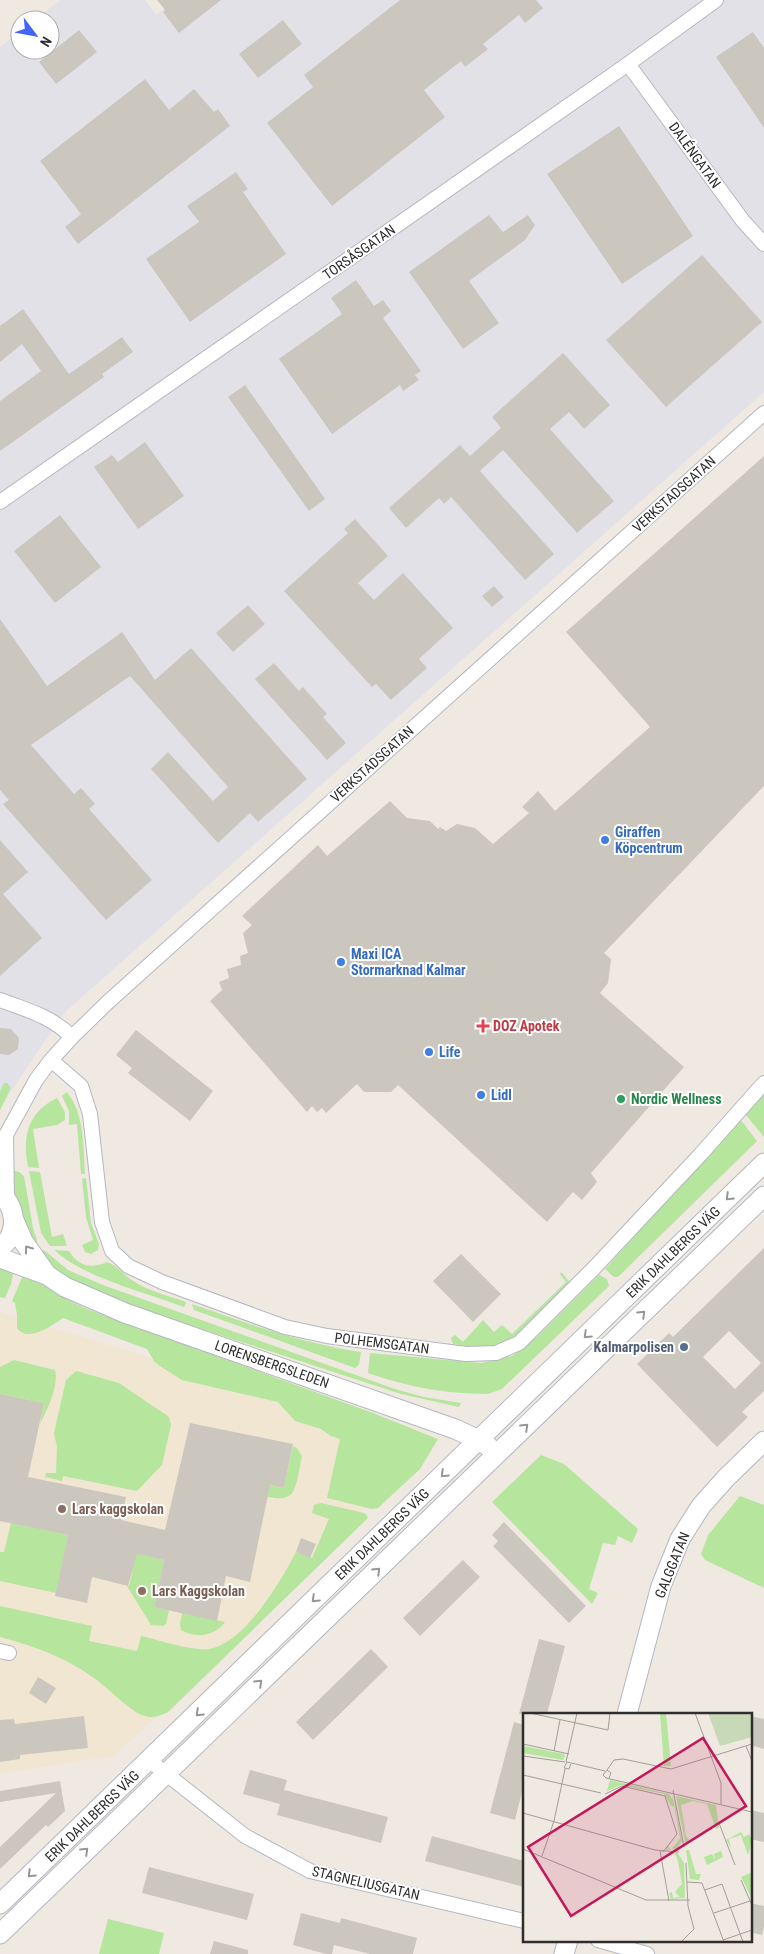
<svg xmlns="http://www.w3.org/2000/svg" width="764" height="1954" font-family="'Roboto Condensed',sans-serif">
<rect width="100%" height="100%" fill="#efe9e1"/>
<!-- industrial -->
<path fill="#e3e1e8" d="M61 0H145L156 15 175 0H764V392L63 1014 0 1108V47L20 31V50H50V20H34Z"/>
<!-- education -->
<path fill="#f0e6d1" d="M0 1312 420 1440 383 1489 183 1692 114 1756 0 1773Z"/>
<!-- green -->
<path fill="#b6e59e" d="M4 1083H7L11 1088 0 1110V1091Z
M67 1092C85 1115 83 1146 85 1174H81L77 1124 69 1125V1111L62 1096Z
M764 1093V1137L745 1114Z
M57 1098 65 1112V1120L57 1125 33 1129 39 1168 28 1167C22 1136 28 1112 57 1098Z
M740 1119 757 1141 618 1277H614L605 1269Z
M11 1170 19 1172 24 1176 33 1228 37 1240 36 1245 24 1229 20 1206 12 1188Z
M29 1171 40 1172 52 1237 63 1234 67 1246H50L41 1233Z
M86 1178 91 1223 99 1244 98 1250 91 1254 85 1252 82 1245 93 1240 86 1217 82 1179Z
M44 1250 68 1270 103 1285 395 1389 424 1397 461 1403 459 1407 401 1394 180 1322 90 1290 56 1270 39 1254Z
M54 1250 69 1251C79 1267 91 1269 107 1262 117 1265 124 1275 133 1281 149 1291 168 1296 186 1302L184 1307C144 1292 85 1278 54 1250Z
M0 1265 14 1269 11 1284 5 1298 0 1297Z
M561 1272 569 1281 567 1287C544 1309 514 1349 480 1348 471 1347 462 1345 453 1344L451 1338 455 1335 463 1342 483 1320 494 1332 502 1325 512 1334 566 1282 560 1274Z
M24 1273 74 1303 92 1311 373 1413 438 1439 420 1469 378 1508 372 1509 327 1498 340 1439 331 1436 321 1429 295 1421 278 1402 182 1380 160 1366 154 1361 147 1349 63 1318C52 1326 27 1343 17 1328V1315L15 1303 12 1301Z
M599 1275 607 1279 609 1286 502 1389 488 1394C441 1393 412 1388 368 1373L370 1353 481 1363 512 1356 538 1336Z
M192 1304C250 1324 300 1343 361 1352L359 1365 355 1368 194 1310Z
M14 1360 55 1370C59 1386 47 1410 40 1424L44 1403 0 1394V1367Z
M76 1371 119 1383 169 1417 171 1425 162 1465 137 1491 63 1476 62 1481 45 1477 46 1473H56L57 1447 54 1433 66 1380Z
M293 1446 297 1448 302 1456C293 1504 294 1503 247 1492L249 1481 284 1488Z
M541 1455 564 1464 638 1529 632 1543 618 1536 615 1545 603 1543 589 1589 598 1593 592 1604 492 1502Z
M740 1496 764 1505V1588L705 1560 701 1554 708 1535Z
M321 1503 364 1513 366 1514 368 1518 168 1712C160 1716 151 1719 142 1715 130 1711 107 1687 94 1678 65 1657 34 1646 0 1637V1606L92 1626 89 1641 137 1651 141 1636C158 1640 192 1651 208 1649 244 1645 281 1581 296 1552L312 1558 329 1519 312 1513 314 1505Z
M11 1523 68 1535 56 1593 0 1581V1552H4Z
M125 1551 164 1560 154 1607 169 1610 166 1624 163 1626 151 1625 127 1586H129L133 1569Z
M182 1613 225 1622C216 1636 195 1639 181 1630L180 1624Z
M108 1919 164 1933 159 1954H99Z"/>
<!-- building -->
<path fill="#cbc7bf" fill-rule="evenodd" d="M157 0H221L179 33 163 12 165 10Z
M400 0H536L543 8 525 23 519 15 483 44 488 49 465 67 461 61 424 90 445 117 332 206 267 123 313 87 304 75Z
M283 20 302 44 258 78 239 54Z
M79 30 97 52 56 84 39 62Z
M753 32 764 48V128L716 57Z
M145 79 169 110 194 89 214 112 218 109 230 126 78 244 65 227 81 214 40 161Z
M619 126 693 236 622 284 547 174Z
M236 172 248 189 243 192 286 254 190 322 146 259 199 222 187 206Z
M489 215 503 232 528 215 535 225 525 240 469 281 499 323 463 349 409 272Z
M702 255 762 322 666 407 606 340Z
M356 280 374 306 383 300 391 311 383 318 421 371 415 375 419 380 403 391 400 385 332 434 279 359 342 314 331 298Z
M23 309 69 374 122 337 133 352 102 374 104 377 0 451V401L41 371 22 344 0 362V326Z
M563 353 610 405 584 429 569 412 550 429 614 501 577 533 503 450 480 471 554 554 525 580 451 497 444 504 439 498 406 528 389 508 460 445 470 456 501 428 492 417Z
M245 385 325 499 309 511 228 397Z
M145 442 184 496 138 529 94 467 112 455 118 462Z
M764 456V786L604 953 611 959 608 983 600 993 684 1067 591 1173 597 1182 582 1200 573 1192 547 1222 398 1085 391 1092H364L357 1084 326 1113 322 1108 317 1112 312 1106 307 1112 210 1001 222 990 219 982 229 978 227 969 241 965 240 956 248 953 243 933 252 925 242 916 318 845 327 856 390 801 407 818 430 821 438 829 440 827 446 831 457 824 475 828 493 844 529 813 522 807 538 791 555 811 650 727 566 632Z
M60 515 101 567 55 603 14 551Z
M355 519 388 556 358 583 374 600 403 573 453 628 419 659 427 668 391 700 376 684 372 687 284 591 348 533 344 529Z
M494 586 504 597 492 607 482 596Z
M248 605 265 624 233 652 216 633Z
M0 619 47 686 122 632 155 680 191 648 307 779 258 822 250 813 218 843 151 769 168 752 213 801 228 787 130 676 31 745 74 794 81 788 95 804 89 809 152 880 106 920 3 804 9 800 0 790Z
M274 663 299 691 303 687 327 714 323 717 346 743 327 760 255 679Z
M0 840 28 872 3 894 42 938 0 976Z
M0 1028 11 1029 19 1038 18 1049 9 1055 0 1054Z
M136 1030 213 1091 190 1121 128 1073 132 1068 116 1055Z
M764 1248V1391L742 1412 748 1417 717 1447 637 1364 669 1333 673 1337ZM729 1331 761 1363 735 1389 703 1357Z
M461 1254 501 1294 473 1322 433 1281Z
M0 1394 44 1403 28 1477 126 1497 121 1520 165 1530 190 1423 293 1444 284 1488 270 1485 250 1582 226 1576 217 1621 154 1607 164 1560 137 1554 128 1586 92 1577 87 1603 55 1596 68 1535 0 1521Z
M504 1522 586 1606 569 1623 493 1546 498 1541 492 1535Z
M301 1538 316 1544 310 1558 296 1552Z
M463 1560 480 1577 420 1636 403 1618Z
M539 1639 565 1646 547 1714H519Z
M371 1649 388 1667 313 1740 296 1722Z
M38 1677 56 1688 46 1704 29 1693Z
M84 1716 88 1748 20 1755V1759L0 1762V1720L14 1719 15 1724Z
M750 1716 764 1719V1749L750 1745Z
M514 1722 524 1725V1784L515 1820 490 1813Z
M250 1770 287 1780 284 1790 388 1817 381 1843 277 1815 280 1804 243 1794Z
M60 1781 65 1811 48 1827 46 1825 0 1869V1847L56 1793 0 1802V1791Z
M750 1810 764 1813V1842L750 1839Z
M432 1836 524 1861V1887L425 1861Z
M149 1867 254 1894 247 1920 142 1893Z
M750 1903 764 1906V1927L762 1935 750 1932Z
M301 1913 340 1923 341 1918 417 1938 413 1954H370L334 1945 332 1954H326L293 1945Z
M214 1941 248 1950V1954H210Z"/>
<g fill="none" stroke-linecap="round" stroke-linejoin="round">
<defs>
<path id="street" d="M628 64 743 221 764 244
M0 502 628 64 716 0
M0 1000C27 1010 51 1016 72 1037
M51 1060 81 1086 90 1114 102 1222 112 1251 128 1266 162 1282 285 1327 327 1336 466 1354 496 1353 519 1343 595 1267 700 1155 764 1083
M6 1137 7 1200
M0 1146 36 1080 51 1060 72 1037 108 1002 764 413
M0 1651 9 1653
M150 1761 245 1836 310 1871 524 1921
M598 1940 647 1954"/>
<path id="secondary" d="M0 1192C16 1208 20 1233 0 1248
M14 1220 23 1241 47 1275
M0 1258 47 1275 65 1287 125 1313 455 1429 479 1440 489 1447
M627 1714 661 1586 680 1539 701 1506 726 1478 764 1441
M0 1904 764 1163
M0 1934 764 1196
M564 1954 568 1940"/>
</defs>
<!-- street casing -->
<use href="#street" stroke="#b4b7c1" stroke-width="16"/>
<!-- secondary casing -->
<use href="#secondary" stroke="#b4b7c1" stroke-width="21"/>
<!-- street -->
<use href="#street" stroke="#fff" stroke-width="14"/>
<!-- secondary -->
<use href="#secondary" stroke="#fff" stroke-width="19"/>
</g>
<!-- one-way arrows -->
<defs><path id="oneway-chevron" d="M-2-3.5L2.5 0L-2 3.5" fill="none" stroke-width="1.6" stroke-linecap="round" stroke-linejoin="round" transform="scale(1.25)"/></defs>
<g stroke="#969696">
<use href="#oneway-chevron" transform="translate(729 1197) rotate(136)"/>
<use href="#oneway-chevron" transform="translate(28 1249) rotate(-126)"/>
<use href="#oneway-chevron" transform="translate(642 1314) rotate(-44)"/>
<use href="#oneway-chevron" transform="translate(587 1335) rotate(136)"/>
<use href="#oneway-chevron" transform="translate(525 1427) rotate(-44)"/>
<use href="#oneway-chevron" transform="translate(444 1474) rotate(136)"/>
<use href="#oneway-chevron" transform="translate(377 1571) rotate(-44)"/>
<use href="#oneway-chevron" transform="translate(315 1599) rotate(136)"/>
<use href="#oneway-chevron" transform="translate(259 1683) rotate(-44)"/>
<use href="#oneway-chevron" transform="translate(199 1713) rotate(136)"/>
<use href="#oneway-chevron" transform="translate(85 1851) rotate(-44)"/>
<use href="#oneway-chevron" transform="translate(31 1874) rotate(136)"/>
</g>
<!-- markers -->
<g fill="#3f7fe0" stroke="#fff" stroke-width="2">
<circle cx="605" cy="840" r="5"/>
<circle cx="341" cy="962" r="5"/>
<circle cx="429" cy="1052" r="5"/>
<circle cx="481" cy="1095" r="5"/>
</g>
<path fill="#e0444e" stroke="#fff" stroke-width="2" d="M480.5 1018.5h5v5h5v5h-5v5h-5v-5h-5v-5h5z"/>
<circle fill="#2e9e5b" stroke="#fff" stroke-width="2" cx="621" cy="1099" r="5"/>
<circle fill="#5c6f8a" stroke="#fff" stroke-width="2" cx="684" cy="1347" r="5"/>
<g fill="#8d6e63" stroke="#fff" stroke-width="2">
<circle cx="62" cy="1509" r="5"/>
<circle cx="142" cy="1591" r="5"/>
</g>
<g text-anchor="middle" stroke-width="4" stroke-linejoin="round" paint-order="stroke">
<!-- street labels -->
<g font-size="14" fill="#2e2e2e" stroke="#fff">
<text transform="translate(695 155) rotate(54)" y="5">DALÉNGATAN</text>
<text transform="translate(359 252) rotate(-35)" y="5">TORSÅSGATAN</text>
<text transform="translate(674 494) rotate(-42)" y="5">VERKSTADSGATAN</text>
<text transform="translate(372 764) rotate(-42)" y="5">VERKSTADSGATAN</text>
<text transform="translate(673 1252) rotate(-44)" y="5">ERIK DAHLBERGS VÄG</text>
<text transform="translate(382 1343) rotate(7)" y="5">POLHEMSGATAN</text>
<text transform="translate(272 1364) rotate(19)" y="5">LORENSBERGSLEDEN</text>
<text transform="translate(382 1534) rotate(-44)" y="5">ERIK DAHLBERGS VÄG</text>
<text transform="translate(672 1565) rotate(-68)" y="5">GALGGATAN</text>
<text transform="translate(92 1816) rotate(-44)" y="5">ERIK DAHLBERGS VÄG</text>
<text transform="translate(366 1883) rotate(13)" y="5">STAGNELIUSGATAN</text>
</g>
<!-- shop labels -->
<g font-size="14" font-weight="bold" fill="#366cbe" stroke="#fff" text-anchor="start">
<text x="615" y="837">Giraffen<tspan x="615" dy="16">Köpcentrum</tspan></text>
<text x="351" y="959">Maxi ICA<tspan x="351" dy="16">Stormarknad Kalmar</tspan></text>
<text x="439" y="1057">Life</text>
<text x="491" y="1100">Lidl</text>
</g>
<!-- health labels -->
<g font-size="14" font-weight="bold" fill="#be3a42" stroke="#fff" text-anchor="start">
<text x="493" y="1031">DOZ Apotek</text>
</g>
<!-- leisure labels -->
<g font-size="14" font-weight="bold" fill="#27864d" stroke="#fff" text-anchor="start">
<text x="631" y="1104">Nordic Wellness</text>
</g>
<!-- service labels -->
<g font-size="14" font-weight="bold" fill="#4e5e75" stroke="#fff" text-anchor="end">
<text x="674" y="1352">Kalmarpolisen</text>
</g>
<!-- education labels -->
<g font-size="14" font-weight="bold" fill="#785e54" stroke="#fff" text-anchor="start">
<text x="72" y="1514">Lars kaggskolan</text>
<text x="152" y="1596">Lars Kaggskolan</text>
</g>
</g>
<!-- overview -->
<g transform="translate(523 1713)">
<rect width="229" height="229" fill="#efe9e1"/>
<path d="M137 0H143L148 53H141ZM0 33 41 41 42 43 40 47 0 40ZM87 67 146 81 149 86V83L152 93 159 128 154 135 146 137 142 136 144 133 155 124 145 133 148 137 157 125 151 93 149 94 141 81 98 72 84 78ZM153 83 193 92 196 115 193 116 184 91 170 88 158 92 163 123 166 126 163 134ZM218 119 221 124 226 121 229 128 225 142 218 122 206 126 208 135 203 127ZM163 137H166L173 161H178L176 167 167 166ZM198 138 200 144 184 152 181 144 189 141 192 147 191 141ZM154 139 161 150 162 185 148 186 146 180 149 179 150 185 157 184 152 179 159 171 155 148 152 141 145 142ZM227 160 229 162V186L218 164Z" fill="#b6e59e"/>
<path d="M185 0H229V24L197 33Z" fill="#c8d9b8"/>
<path fill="none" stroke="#a29e99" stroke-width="1" d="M7 0 85 17 87 0M172 0 198 70V91M0 31 46 41M223 33 229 48M31 38 37 7M0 43 42 49M43 49 54 0M48 51 46 56 41 55 44 49 82 58M84 57 91 47 100 46 148 56 229 31M0 62 78 80M86 65 88 60 84 57 80 62 83 65 229 99M150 77 161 134M82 81 99 73 142 83 154 121 140 139M0 100 132 137 156 139M196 110 212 152M0 136 123 187H167M137 138 146 188M19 143 31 108 42 56M163 150 165 193 171 216M218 167 229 192M164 169 179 170 201 229M182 177 199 171 220 229M191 200 227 188M200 227 229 217M158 229 171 216"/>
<path fill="#c2185b" fill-opacity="0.15" stroke="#c2185b" stroke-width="2.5" d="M180 25 223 93 48 203 5 134Z"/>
<rect width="229" height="229" fill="none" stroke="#2e2e2e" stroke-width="2.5"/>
</g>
<!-- north arrow -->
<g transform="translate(35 35) rotate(122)"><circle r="24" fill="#ffffff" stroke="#ababab"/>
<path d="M0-4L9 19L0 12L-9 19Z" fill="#4264fb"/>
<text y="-8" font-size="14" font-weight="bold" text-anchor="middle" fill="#2e2e2e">N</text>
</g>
</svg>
